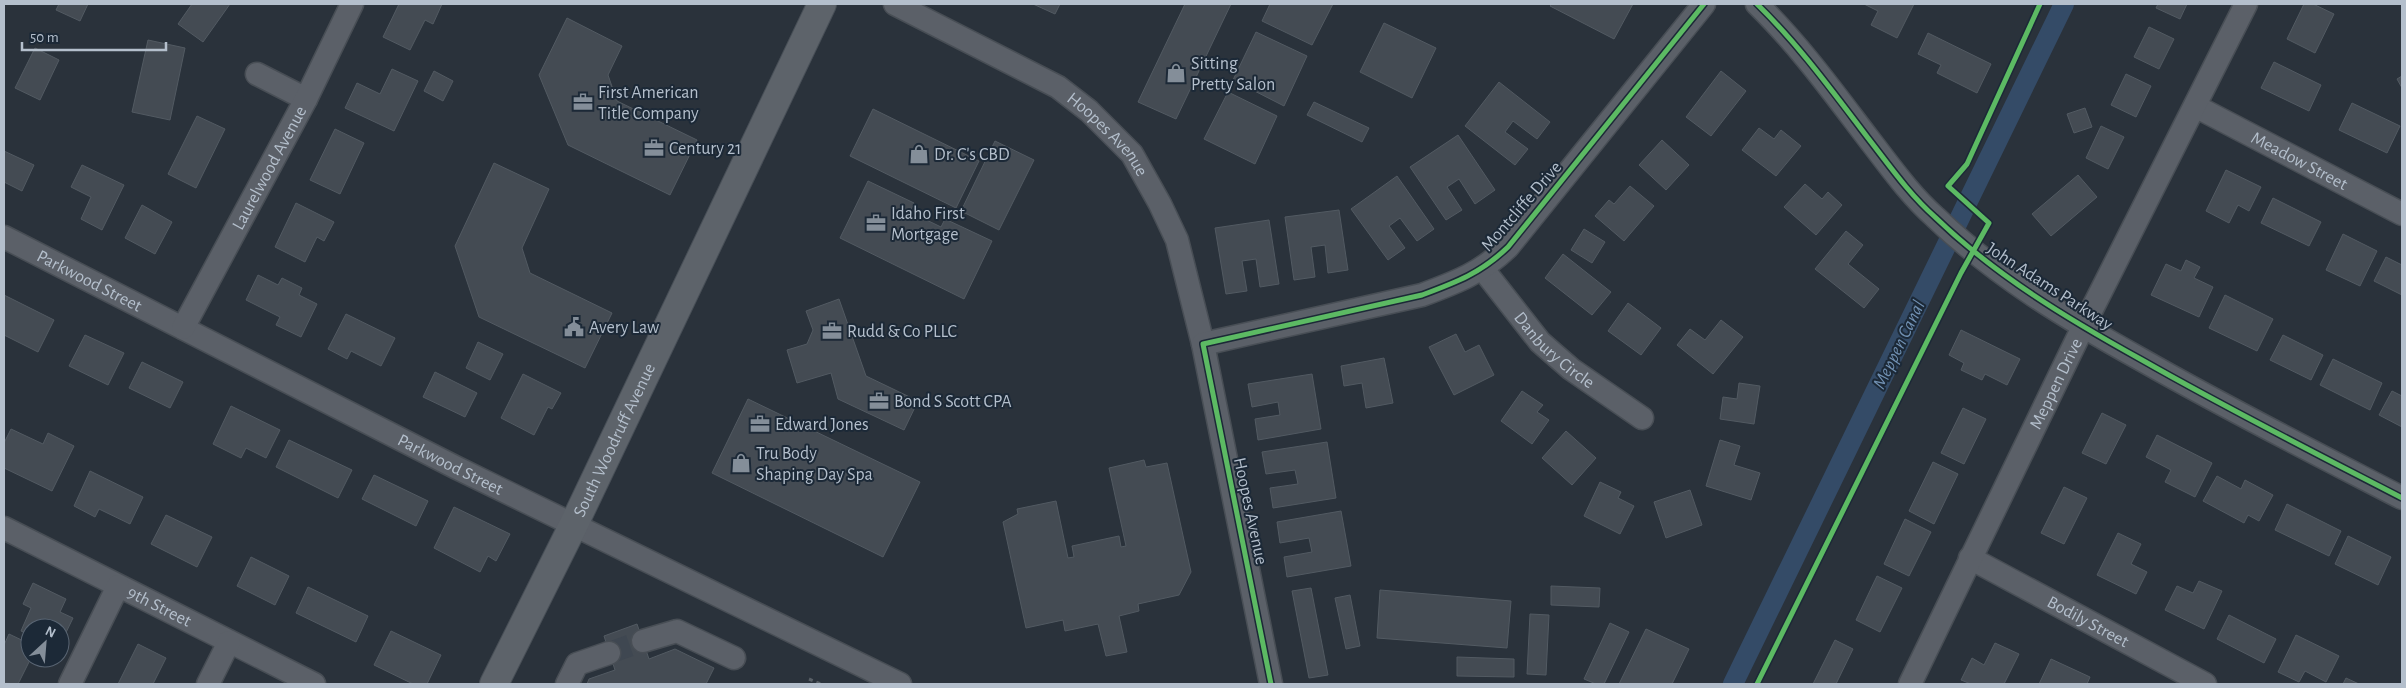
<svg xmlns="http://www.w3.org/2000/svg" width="2406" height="688" font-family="'Alegreya Sans',sans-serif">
<rect width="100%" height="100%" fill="#2a323b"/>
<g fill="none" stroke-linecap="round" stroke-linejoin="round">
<!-- canal -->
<path stroke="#344b67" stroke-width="20" d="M1733 684 2064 4"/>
</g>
<!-- building -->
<path fill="#444b53" stroke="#525a62" d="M59 4H88L80 21 56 10Z
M192 4H230L203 42 178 24Z
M399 4H442L433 24 425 20 410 50 383 37Z
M1033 4H1060L1055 14Z
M1185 4H1231L1176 119 1138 102Z
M1270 4H1333L1312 45 1262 21Z
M1552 4H1633L1614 39 1550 6Z
M1864 4H1914L1897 38 1871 25 1878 11Z
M2158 4H2187L2180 19 2156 8Z
M2304 4H2313L2334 14 2315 53 2287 39Z
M567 18 622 46 608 75 617 101 697 140 670 195 568 145 539 75Z
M1384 23 1436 48 1412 98 1360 72Z
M2149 27 2174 39 2159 69 2134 57Z
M1256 32 1307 56 1284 106 1233 80Z
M1928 33 1991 64 1977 93 1937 73 1941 65 1918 54Z
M148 40 185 48 170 120 132 112Z
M35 48 59 60 40 100 15 88Z
M2274 62 2321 85 2309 111 2261 88Z
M392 69 418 81 394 131 345 108 357 83 380 94Z
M434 71 453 81 443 101 424 91Z
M1721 71 1746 91 1711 136 1686 117Z
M2126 74 2151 86 2136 117 2111 105Z
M2402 76V88L2397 79Z
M1499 82 1550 122 1537 139 1513 121 1505 132 1528 149 1515 165 1465 126Z
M1228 92 1277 116 1255 164 1204 139Z
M1314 102 1369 128 1362 142 1307 115Z
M2352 103 2400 126 2387 153 2339 130Z
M2085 108 2092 127 2074 133 2067 114Z
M873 109 979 161 956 208 850 156Z
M197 116 225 129 196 188 168 174Z
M2101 126 2124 137 2108 169 2086 158Z
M1759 128 1774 139 1781 130 1801 146 1776 176 1742 150Z
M335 129 364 143 340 194 310 180Z
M1458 135 1495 190 1475 204 1459 179 1447 187 1462 210 1446 220 1410 167Z
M1662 140 1689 165 1666 190 1639 165Z
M995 141 1034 160 999 230 961 211Z
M4 151 34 165 22 191 4 182Z
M494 163 549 189 522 248 530 273 612 313 585 368 479 317 455 246Z
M82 165 124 185 102 230 81 219 91 197 71 187Z
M2226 170 2261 187 2249 211 2238 205 2229 223 2206 211Z
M2078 175 2097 197 2051 236 2032 214Z
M1397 176 1434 229 1417 241 1400 218 1389 226 1405 248 1388 260 1351 209Z
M868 181 914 203 910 212 941 227 945 219 992 241 964 299 840 238Z
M1805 184 1822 199 1828 192 1842 205 1816 235 1784 207Z
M1630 186 1654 206 1624 241 1595 216 1609 200 1614 204Z
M2273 198 2321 222 2309 246 2261 223Z
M296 203 334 222 324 241 317 237 305 262 275 247Z
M142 205 172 222 155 254 125 238Z
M1339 210 1348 270 1328 273 1325 245 1311 247 1315 277 1294 280 1285 217Z
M1269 220 1279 284 1260 287 1256 259 1242 261 1247 291 1226 294 1215 228Z
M1584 229 1605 242 1592 263 1571 250Z
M1846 231 1863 245 1848 264 1879 289 1864 308 1815 269Z
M2343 234 2377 251 2360 286 2326 270Z
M1563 254 1611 292 1592 315 1545 278Z
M2386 257 2402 265V295L2374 281Z
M2186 260 2200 267 2194 278 2213 287 2199 317 2151 295 2166 264 2181 271Z
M258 275 278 285 282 278 302 288 299 295 317 304 301 337 276 325 280 317 246 300Z
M4 295 54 320 38 352 4 335Z
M2225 295 2273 319 2257 351 2209 328Z
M839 299 866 376 918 401 904 430 838 399 831 373 797 383 787 350 807 344 813 330 806 311Z
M1628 303 1661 328 1641 355 1608 331Z
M346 314 395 338 381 366 351 351 347 359 328 349Z
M1721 320 1743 337 1713 374 1677 345 1690 329 1705 340Z
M1961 330 2020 359 2007 385 1985 374 1982 380 1961 370 1964 363 1949 355Z
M1456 334 1465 352 1479 345 1494 375 1454 395 1429 347Z
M85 335 124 353 108 385 69 366Z
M2283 335 2323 355 2311 380 2270 360Z
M478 342 503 354 490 380 466 368Z
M1384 358 1393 403 1366 408 1362 383 1344 386 1341 366Z
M2333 359 2382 383 2370 410 2320 385Z
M142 362 183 382 170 408 129 388Z
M435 372 477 393 465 417 423 397Z
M523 374 561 393 552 409 548 407 534 435 501 418Z
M1312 374 1321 429 1258 440 1255 419 1280 415 1278 402 1252 407 1248 384Z
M1739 383 1760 386 1754 424 1720 419 1723 397 1737 399Z
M1522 391 1543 405 1537 412 1549 420 1532 444 1501 421Z
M2392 391 2402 396V427L2379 415Z
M748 399 920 482 883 557 712 473Z
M231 406 280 430 266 458 246 448 241 458 213 444Z
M1963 408 1986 419 1964 464 1941 453Z
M2102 413 2126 425 2106 464 2082 453Z
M11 429 43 444 48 433 74 446 52 491 4 468V443Z
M1566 431 1596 458 1572 485 1542 458Z
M2157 435 2212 463 2195 497 2165 482 2171 470 2146 457Z
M289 440 352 470 338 498 276 467Z
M1720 440 1740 446 1734 465 1760 473 1751 500 1706 486Z
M1327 442 1336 498 1273 508 1270 488 1298 484 1295 470 1266 474 1262 452Z
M1144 460 1146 467 1167 463 1191 572 1179 595 1138 604 1139 611 1119 616 1127 652 1106 656 1098 624 1065 631 1063 620 1026 628 1003 522 1018 514 1017 509 1056 501 1068 558 1074 557 1072 546 1119 536 1121 547 1126 546 1109 468Z
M1933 462 1958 474 1934 524 1909 511Z
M90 471 143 497 130 524 99 509 95 517 74 506Z
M374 475 428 501 416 526 362 499Z
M2217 476 2241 489 2245 480 2273 495 2259 521 2248 515 2244 523 2203 501Z
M1600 482 1621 492 1618 498 1634 506 1620 534 1584 516Z
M2064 487 2087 498 2064 544 2041 533Z
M1690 490 1702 525 1666 538 1654 502Z
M2287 504 2341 531 2329 556 2275 530Z
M454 507 510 534 496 561 488 556 480 572 434 548Z
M1341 511 1351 566 1287 577 1284 557 1312 552 1309 538 1280 543 1277 522Z
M166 515 212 537 197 567 151 544Z
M1905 519 1931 532 1909 576 1884 564Z
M2118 533 2141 544 2131 564 2147 572 2136 594 2097 575Z
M2348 536 2391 557 2378 585 2335 564Z
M251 557 289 576 275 605 237 586Z
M1877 576 1902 588 1880 632 1856 620Z
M2199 581 2222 591 2204 629 2165 610 2177 586 2193 593Z
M33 583 66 599 60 612 73 618 60 645V628H30V635L21 631 31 608 23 604Z
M1551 586 1600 588 1599 607 1551 605Z
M308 587 368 616 356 642 296 613Z
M1311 588 1328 675 1309 678 1292 591Z
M1380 590 1511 601 1507 648 1377 638Z
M1350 595 1360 646 1346 649 1335 598Z
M1530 614 1549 615 1546 675 1527 674Z
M2229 615 2276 639 2264 663 2217 639Z
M1610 623 1629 632 1604 684H1596L1584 679Z
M637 624 649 659 675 649 714 668 706 684H587L589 679 615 670 604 636Z
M1646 629 1689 649 1672 684H1619Z
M391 631 441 655 427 684H413L374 665Z
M9 634 30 644 31 658 18 684 4 683V645Z
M2296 635 2339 656 2326 682 2305 671 2299 682 2278 672Z
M1835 640 1853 649 1836 684H1813Z
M1995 643 2019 654 2004 684H1971L1961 680 1972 658 1984 665Z
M138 644 166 658 153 684H118Z
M1457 657 1514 659V677L1457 676Z
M2051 659 2090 677 2087 684H2039Z
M2346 678 2359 684H2343Z"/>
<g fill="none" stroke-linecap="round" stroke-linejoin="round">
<!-- minor-tunnel -->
<path stroke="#3f4751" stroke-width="22" stroke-dasharray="22 11" stroke-linecap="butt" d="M609 653 643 641"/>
<defs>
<g id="minor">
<path id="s1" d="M895 4 1058 87 1089 111 1132 154 1160 204 1177 240 1203 344 1271 684"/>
<path d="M1757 4C1799 45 1833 92 1868 138 1889 165 1909 194 1935 217 1996 276 2068 319 2142 360 2228 409 2315 453 2402 498"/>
<path d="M257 74 306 99"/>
<path id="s2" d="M2195 106 2402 214"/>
<path id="s3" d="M4 237 455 467 900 684"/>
<path id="s4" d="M1482 268 1540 342 1571 369 1642 418"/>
<path id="s5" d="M183 328 306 99 352 4"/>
<path d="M1203 344 1422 295C1457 282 1481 273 1508 247L1704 4"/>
<path id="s6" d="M4 528 314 684"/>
<path id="s7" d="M1970 558 2205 684"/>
<path d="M643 641 677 631 734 658"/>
<path d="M70 684 118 586"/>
<path d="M208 684 229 642"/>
<path d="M567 684 577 664 609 653"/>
<path id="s8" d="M1910 684 2083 327 2246 4"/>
</g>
<g id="major">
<path id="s9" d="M494 684 573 526 822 4"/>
</g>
</defs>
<!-- minor casing -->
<use href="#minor" stroke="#484e55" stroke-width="25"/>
<!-- major casing -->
<use href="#major" stroke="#484f57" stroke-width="30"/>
<!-- path -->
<path stroke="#585f66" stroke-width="3" stroke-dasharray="4 4" stroke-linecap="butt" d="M809 679 821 684"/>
<!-- minor -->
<use href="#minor" stroke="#5b6068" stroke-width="22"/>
<!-- major -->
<use href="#major" stroke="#5d636a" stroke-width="28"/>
<defs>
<path id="cycleway" d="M1757 4C1799 45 1833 92 1868 138 1889 165 1909 194 1935 217 1996 276 2068 319 2142 360 2228 409 2315 453 2402 498
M1271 684 1203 344 1422 295C1457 282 1481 273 1508 247L1704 4
M1757 684 1961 273 1989 223 1948 186 1967 164 2040 4"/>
</defs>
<!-- cycleway casing -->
<use href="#cycleway" stroke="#1c2937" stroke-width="8"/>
<!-- cycleway -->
<use href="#cycleway" stroke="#5cba63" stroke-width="5"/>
</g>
<!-- icons -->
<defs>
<symbol id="shop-bare" viewBox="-9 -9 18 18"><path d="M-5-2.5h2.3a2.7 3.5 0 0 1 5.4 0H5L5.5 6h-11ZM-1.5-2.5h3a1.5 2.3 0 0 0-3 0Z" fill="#848e99" stroke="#1c2937" stroke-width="2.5" paint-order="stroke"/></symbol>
<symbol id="office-bare" viewBox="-9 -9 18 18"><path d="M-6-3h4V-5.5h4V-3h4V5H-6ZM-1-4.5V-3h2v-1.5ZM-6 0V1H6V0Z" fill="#848e99" stroke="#1c2937" stroke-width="2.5" paint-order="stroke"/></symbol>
<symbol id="civic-bare" viewBox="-9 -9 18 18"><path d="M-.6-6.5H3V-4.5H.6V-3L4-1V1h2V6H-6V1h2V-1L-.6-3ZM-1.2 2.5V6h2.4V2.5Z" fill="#848e99" stroke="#1c2937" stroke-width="2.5" paint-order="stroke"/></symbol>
</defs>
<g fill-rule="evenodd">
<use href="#shop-bare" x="1162" y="59" width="28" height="28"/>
<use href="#office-bare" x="569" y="88" width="28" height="28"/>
<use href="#office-bare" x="640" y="134" width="28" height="28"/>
<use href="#shop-bare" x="905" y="140" width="28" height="28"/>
<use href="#office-bare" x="862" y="209" width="28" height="28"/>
<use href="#civic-bare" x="560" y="313" width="28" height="28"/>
<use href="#office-bare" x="818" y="317" width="28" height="28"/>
<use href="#office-bare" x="865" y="387" width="28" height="28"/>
<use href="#office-bare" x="746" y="410" width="28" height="28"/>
<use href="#shop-bare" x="727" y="449" width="28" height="28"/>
</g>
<g text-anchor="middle" stroke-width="4" stroke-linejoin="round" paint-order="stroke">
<!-- poi labels -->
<g font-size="18" fill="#b4bfcc" stroke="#1c2937" text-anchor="start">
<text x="1191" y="69">Sitting<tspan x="1191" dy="21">Pretty Salon</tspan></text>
<text x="598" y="98">First American<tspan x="598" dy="21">Title Company</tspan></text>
<text x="669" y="154">Century 21</text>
<text x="934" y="160">Dr. C's CBD</text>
<text x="891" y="219">Idaho First<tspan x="891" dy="21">Mortgage</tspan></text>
<text x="589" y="333">Avery Law</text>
<text x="847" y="337">Rudd &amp; Co PLLC</text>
<text x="894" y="407">Bond S Scott CPA</text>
<text x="775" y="430">Edward Jones</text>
<text x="756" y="459">Tru Body<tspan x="756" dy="21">Shaping Day Spa</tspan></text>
</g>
<!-- street labels -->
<g font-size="18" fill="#b4bfcc" stroke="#1c2937">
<text dy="6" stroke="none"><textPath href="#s1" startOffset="252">Hoopes Avenue</textPath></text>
<text dy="6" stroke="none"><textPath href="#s2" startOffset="118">Meadow Street</textPath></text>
<text dy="6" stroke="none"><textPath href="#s5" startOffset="182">Laurelwood Avenue</textPath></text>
<text transform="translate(1521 206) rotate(-49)" y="6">Montcliffe Drive</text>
<text dy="6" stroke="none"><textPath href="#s3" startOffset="96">Parkwood Street</textPath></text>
<text transform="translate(2050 286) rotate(33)" y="6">John Adams Parkway</text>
<text dy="6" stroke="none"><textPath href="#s4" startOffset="110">Danbury Circle</textPath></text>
<text dy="6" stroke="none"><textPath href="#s8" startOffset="334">Meppen Drive</textPath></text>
<text dy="6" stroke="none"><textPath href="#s9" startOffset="272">South Woodruff Avenue</textPath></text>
<text dy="6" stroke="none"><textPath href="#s3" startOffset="501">Parkwood Street</textPath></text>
<text transform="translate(1251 511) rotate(78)" y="6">Hoopes Avenue</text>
<text dy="6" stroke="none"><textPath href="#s6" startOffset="174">9th Street</textPath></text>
<text dy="6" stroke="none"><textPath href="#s7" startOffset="134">Bodily Street</textPath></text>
</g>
<!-- water labels -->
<g font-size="19" font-style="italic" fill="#7191b3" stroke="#1c2937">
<text transform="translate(1898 344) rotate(-64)" y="7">Meppen Canal</text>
</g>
</g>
<!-- border -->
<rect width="2406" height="688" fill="none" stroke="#b4bfcc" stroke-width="10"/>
<!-- north arrow -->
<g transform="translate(45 643) rotate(26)"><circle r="24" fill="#1c2937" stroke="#596573"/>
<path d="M0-4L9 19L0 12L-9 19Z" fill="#848e99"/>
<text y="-8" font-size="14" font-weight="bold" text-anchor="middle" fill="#b4bfcc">N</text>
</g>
<!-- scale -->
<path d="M22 42v8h144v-8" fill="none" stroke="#b4bfcc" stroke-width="2.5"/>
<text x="30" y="42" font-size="15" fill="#b4bfcc" stroke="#1c2937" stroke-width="4" paint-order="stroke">50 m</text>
</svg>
